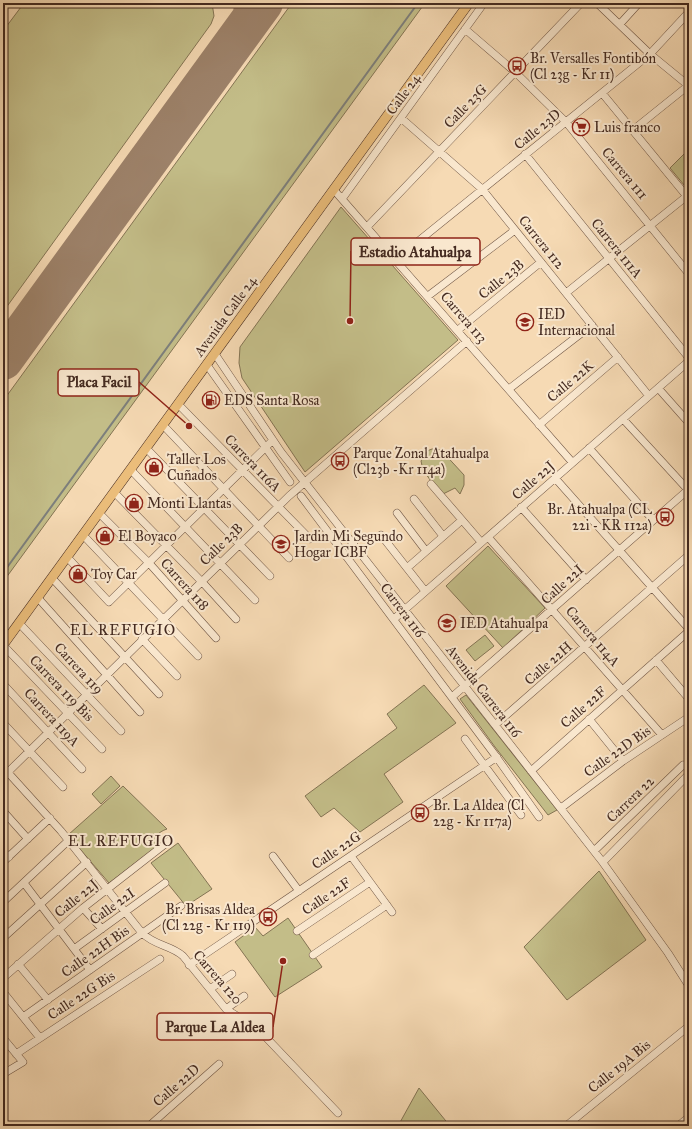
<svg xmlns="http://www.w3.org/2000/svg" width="692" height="1129" font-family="'IM FELL Great Primer',serif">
<rect width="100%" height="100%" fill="#f6dab4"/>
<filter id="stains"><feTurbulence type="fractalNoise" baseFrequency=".005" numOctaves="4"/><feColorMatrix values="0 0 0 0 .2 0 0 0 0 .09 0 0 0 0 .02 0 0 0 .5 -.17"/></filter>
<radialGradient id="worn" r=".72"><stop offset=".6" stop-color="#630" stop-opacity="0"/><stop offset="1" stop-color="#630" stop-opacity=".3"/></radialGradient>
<!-- green -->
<path fill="#c3bd88" stroke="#847454" d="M24 3H212L214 16 211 24 3 312V31Z
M292 3H425L3 582V401Z
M689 149V191L670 168Z
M341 207 458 340 305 472 242 378 239 363 240 347Z
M432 449 441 450 464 475V485L460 494 455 488 441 495 423 470 421 461 427 451Z
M488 546 545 608 503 648 446 586Z
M485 635 494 646 475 661 466 650Z
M424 685 456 723 384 774 403 802 360 832 334 808 321 817 305 796 397 728 387 714Z
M466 695 557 810 548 815 495 747 460 699Z
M111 776 120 786 101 804 92 794Z
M123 786 167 829C158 832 153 837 156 847L109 883 68 835Z
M178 843 212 889 186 906 151 863Z
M599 871 646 940 567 1000 524 947Z
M288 918 322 967 275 997 235 942 255 927 263 936Z
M419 1088 450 1126H398Z"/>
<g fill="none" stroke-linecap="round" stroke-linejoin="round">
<!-- stream -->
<path stroke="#7d7f7c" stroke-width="2" d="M3 573 418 3"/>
<!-- taxiway -->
<path stroke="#9d826a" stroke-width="16" d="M235 41 243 23 241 3"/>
<!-- runway -->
<path stroke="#9d826a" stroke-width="40" d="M3 360 263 3"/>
<defs>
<path id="minor" d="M597 3 650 54 689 86
M620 24 639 3
M465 29 515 72 566 122 689 274
M602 93 689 199
M401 118 482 189 649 396
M633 130 689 85
M525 154 689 358
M334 190 572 462
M342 199 484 3
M367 227 581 3
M395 260 650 54 689 12
M566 293 687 196
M428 296 515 230
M458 330 541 262
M215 354 281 452 601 860 668 953 689 986
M207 365 290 482
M658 388 689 423
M509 389 592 325
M178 404 310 539
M623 419 689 491
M163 425 289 558
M539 425 618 357
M146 448 270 576
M589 448 653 520
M131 470 255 600
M555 478 689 629
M431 484 481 542
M114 492 204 584 236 619
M301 496 495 755 539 817
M414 499 443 536
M521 507 586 580
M99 513 149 563 216 638
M397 513 426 551
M83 535 198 656
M381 535 425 591
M488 537 662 735
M67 557 109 602 273 440
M407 568 462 520
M52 578 159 694
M38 598 140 712
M394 619 689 361
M19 623 121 731
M142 639 177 676
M3 645 102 749
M656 660 689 699
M3 684 82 769
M452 697 689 489
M589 719 623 761
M3 723 63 787
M495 725 689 555
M465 739 521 815
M3 767 61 831 142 933C155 946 171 945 183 956L226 1009 259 1030 338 1113
M531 771 689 631
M3 777 289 496 467 341
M561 808 623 761 689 717
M3 811 28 839
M3 851 9 857
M594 851 683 765
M273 856 299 891
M351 856 392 912
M3 862 50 818
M603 862 689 774
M24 883 90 970
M3 902 69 840
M83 908 102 929
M297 931 370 882
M3 938 87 862
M74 949 165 883
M313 955 387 905
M18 964 48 1000
M189 965 497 757
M3 978 83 908 169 841
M210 989 232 974
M3 992 40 1038
M226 1009 244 996
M23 1017 181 906
M3 1038 23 1062 3 1074
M16 1054 160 959
M149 1126 219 1064
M566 1126 689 1026
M678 1126 689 1117"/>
<path id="major" d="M3 645 469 3"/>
</defs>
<!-- minor casing -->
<use href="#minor" stroke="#705645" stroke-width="8"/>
<!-- major casing -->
<use href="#major" stroke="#442a20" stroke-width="10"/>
<!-- minor -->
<use href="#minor" stroke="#f9e7ce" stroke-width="7"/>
<!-- major -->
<use href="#major" stroke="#ebbd7a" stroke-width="9"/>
</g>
<!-- icons -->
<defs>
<symbol id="bus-ring" viewBox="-11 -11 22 22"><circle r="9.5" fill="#f9e7ce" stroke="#8f2418" stroke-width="1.5"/><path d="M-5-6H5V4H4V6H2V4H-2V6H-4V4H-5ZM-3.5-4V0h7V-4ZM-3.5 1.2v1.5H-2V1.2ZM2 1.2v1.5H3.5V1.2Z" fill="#8f2418"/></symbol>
<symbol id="supermarket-ring" viewBox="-11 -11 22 22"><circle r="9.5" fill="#f9e7ce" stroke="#8f2418" stroke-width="1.5"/><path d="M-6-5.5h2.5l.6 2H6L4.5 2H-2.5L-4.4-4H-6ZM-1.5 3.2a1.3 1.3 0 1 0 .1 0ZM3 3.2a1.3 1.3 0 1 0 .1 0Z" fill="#8f2418"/></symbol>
<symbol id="school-ring" viewBox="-11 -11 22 22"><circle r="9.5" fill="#f9e7ce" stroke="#8f2418" stroke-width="1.5"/><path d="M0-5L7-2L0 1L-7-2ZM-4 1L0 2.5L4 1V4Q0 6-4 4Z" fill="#8f2418"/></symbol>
<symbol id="fuel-ring" viewBox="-11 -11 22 22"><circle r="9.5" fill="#f9e7ce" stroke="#8f2418" stroke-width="1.5"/><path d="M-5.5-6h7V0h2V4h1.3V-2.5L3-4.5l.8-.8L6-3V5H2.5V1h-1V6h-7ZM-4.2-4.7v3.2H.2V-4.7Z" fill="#8f2418"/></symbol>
<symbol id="shop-ring" viewBox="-11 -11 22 22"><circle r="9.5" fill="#f9e7ce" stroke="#8f2418" stroke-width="1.5"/><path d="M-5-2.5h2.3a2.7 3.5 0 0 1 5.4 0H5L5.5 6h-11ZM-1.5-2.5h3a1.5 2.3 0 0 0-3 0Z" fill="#8f2418"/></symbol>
</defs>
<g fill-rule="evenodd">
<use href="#bus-ring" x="507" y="56" width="20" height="20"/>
<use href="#supermarket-ring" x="571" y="117" width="20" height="20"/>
<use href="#school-ring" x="515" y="312" width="20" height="20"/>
<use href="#fuel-ring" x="201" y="390" width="20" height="20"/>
<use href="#bus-ring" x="330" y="451" width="20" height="20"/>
<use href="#shop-ring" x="144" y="457" width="20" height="20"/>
<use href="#shop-ring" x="124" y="493" width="20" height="20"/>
<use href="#bus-ring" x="655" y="507" width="20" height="20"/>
<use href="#shop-ring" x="95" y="526" width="20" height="20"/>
<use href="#school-ring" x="271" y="534" width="20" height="20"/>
<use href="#shop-ring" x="68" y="564" width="20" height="20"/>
<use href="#school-ring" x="437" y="613" width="20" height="20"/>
<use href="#bus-ring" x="410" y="803" width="20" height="20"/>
<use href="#bus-ring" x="258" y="907" width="20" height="20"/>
</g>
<g text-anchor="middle" stroke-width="4" stroke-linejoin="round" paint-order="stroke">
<!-- poi labels -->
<g font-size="14" fill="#442a20" stroke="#f9e7ce" text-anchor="start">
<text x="530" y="63">Br. Versalles Fontibón<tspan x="530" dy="16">(Cl 23g - Kr 11)</tspan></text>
<text x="594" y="132">Luis franco</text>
<text x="538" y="319">IED<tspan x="538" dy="16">Internacional</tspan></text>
<text x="224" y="405">EDS Santa Rosa</text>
<text x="353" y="458">Parque Zonal Atahualpa<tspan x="353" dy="16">(Cl23b -Kr 114a)</tspan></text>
<text x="167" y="464">Taller Los<tspan x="167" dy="16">Cuñados</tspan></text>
<text x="147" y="508">Monti Llantas</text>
<text x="652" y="514" text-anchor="end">Br. Atahualpa (CL<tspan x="652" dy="16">22i - KR 112a)</tspan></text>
<text x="118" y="541">El Boyaco</text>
<text x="294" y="541">Jardin Mi Segundo<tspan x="294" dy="16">Hogar ICBF</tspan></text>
<text x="91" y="579">Toy Car</text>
<text x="460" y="628">IED Atahualpa</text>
<text x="433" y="810">Br. La Aldea (Cl<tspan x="433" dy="16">22g - Kr 117a)</tspan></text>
<text x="255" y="914" text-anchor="end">Br. Brisas Aldea<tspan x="255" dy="16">(Cl 22g - Kr 119)</tspan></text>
</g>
<!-- street labels -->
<g font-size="14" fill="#442a20" stroke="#f9e7ce">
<text transform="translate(403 94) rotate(-54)" y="5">Calle 24</text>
<text transform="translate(465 106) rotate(-46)" y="5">Calle 23G</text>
<text transform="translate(537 129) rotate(-39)" y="5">Calle 23D</text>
<text transform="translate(625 173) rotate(50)" y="5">Carrera 111</text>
<text transform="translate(542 242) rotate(51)" y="5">Carrera 112</text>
<text transform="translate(617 248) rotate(51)" y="5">Carrera 111A</text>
<text transform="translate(501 279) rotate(-39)" y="5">Calle 23B</text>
<text transform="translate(225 316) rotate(-54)" y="5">Avenida Calle 24</text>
<text transform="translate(464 317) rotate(49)" y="5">Carrera 113</text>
<text transform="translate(570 381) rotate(-40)" y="5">Calle 22K</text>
<text transform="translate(253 463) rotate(46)" y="5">Carrera 116A</text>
<text transform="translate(533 480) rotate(-41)" y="5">Calle 22J</text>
<text transform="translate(221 544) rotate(-44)" y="5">Calle 23B</text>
<text transform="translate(185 584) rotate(48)" y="5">Carrera 118</text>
<text transform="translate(562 584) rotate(-42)" y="5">Calle 22I</text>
<text transform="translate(403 610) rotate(53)" y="5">Carrera 116</text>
<text transform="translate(593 636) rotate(49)" y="5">Carrera 114A</text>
<text transform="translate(548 663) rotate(-41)" y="5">Calle 22H</text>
<text transform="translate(79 668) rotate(47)" y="5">Carrera 119</text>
<text transform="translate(62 688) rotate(46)" y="5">Carrera 119 Bis</text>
<text transform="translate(484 691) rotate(52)" y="5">Avenida Carrera 116</text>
<text transform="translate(583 707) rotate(-41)" y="5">Calle 22F</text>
<text transform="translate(52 717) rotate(47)" y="5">Carrera 119A</text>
<text transform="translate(617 751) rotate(-35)" y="5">Calle 22D Bis</text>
<text transform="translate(630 799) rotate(-44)" y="5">Carrera 22</text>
<text transform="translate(336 850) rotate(-34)" y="5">Calle 22G</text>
<text transform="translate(326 896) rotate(-34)" y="5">Calle 22F</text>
<text transform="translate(76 898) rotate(-39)" y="5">Calle 22J</text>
<text transform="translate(112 906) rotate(-36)" y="5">Calle 22I</text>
<text transform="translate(95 951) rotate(-35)" y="5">Calle 22H Bis</text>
<text transform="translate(218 977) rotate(49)" y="5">Carrera 120</text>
<text transform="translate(81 995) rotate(-33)" y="5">Calle 22G Bis</text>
<text transform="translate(619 1066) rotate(-39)" y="5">Calle 19A Bis</text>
<text transform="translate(176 1085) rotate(-41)" y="5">Calle 22D</text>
</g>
<!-- neighbourhood labels -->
<g font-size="15" letter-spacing="1" fill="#442a20" stroke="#f9e7ce">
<text x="123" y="635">EL REFUGIO</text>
<text x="121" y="846">EL REFUGIO</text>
</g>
</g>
<!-- callouts -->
<path fill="none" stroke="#8f2418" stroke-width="1.5" d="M350 321L351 251M189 426L139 382M283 961L273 1027"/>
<g fill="#8f2418" stroke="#f9e7ce" stroke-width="1.5">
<circle cx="350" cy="321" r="4"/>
<circle cx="189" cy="426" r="4"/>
<circle cx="283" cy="961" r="4"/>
</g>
<g fill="#f9e7ce" stroke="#8f2418" stroke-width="1.5">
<rect x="351" y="238" width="129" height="27" rx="4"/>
<rect x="58" y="369" width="81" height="27" rx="4"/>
<rect x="157" y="1013" width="116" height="27" rx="4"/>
</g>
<g font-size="15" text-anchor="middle" font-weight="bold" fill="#442a20">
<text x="415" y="257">Estadio Atahualpa</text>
<text x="99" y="387">Placa Facil</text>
<text x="215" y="1032">Parque La Aldea</text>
</g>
<!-- margin -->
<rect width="692" height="1129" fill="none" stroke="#f6dab4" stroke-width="16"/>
<rect x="4" y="4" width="684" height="1121" fill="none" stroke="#442a20" stroke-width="2"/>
<rect x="8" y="8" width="676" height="1113" fill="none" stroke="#442a20"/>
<rect width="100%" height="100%" filter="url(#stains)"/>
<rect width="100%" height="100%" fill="url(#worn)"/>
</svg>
